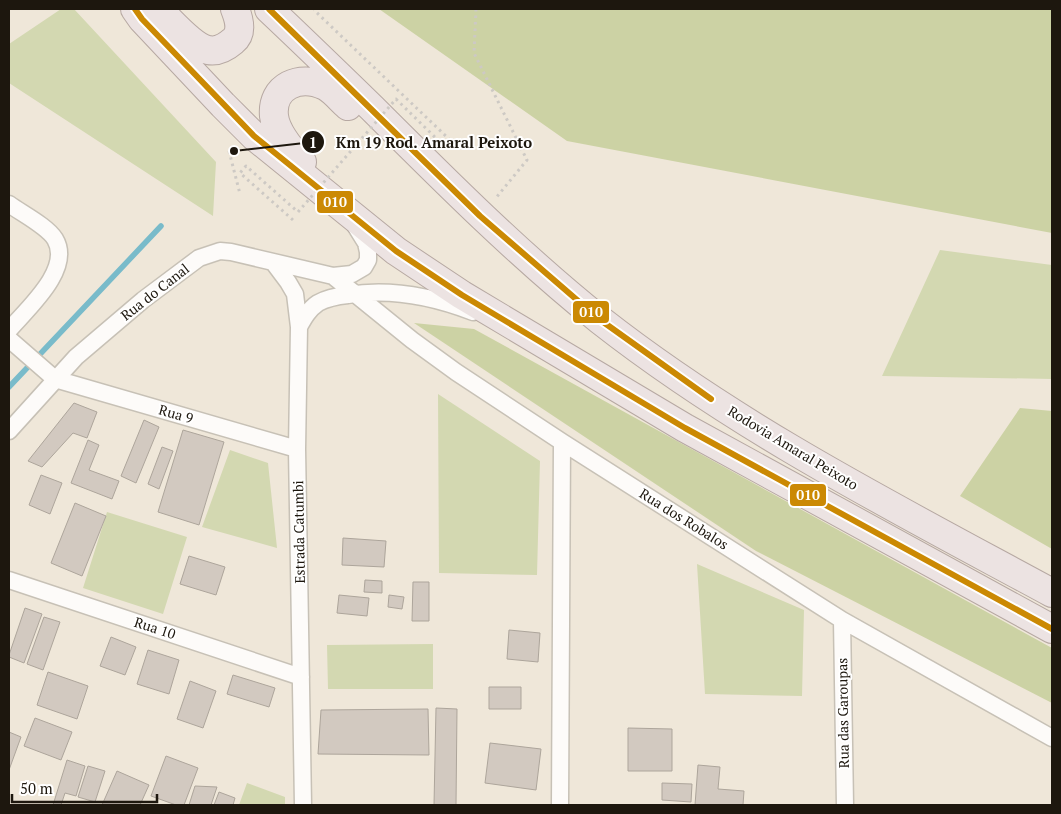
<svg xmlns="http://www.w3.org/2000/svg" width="1061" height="814" font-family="'PT Serif',serif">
<rect width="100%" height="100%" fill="#efe7d9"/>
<!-- green -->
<path fill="#d3d8b1" d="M61 9H74L216 162 213 216 9 83V44Z
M940 250 1052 265V379L882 376Z
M438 394 540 461 537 575 439 573Z
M230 450 268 463 277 548 202 527Z
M107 512 187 537 163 614 83 588Z
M697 564 804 610 802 696 705 694Z
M433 644V689H328L327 645Z
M247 783 285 797V805H239Z"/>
<!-- forest -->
<path fill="#ccd2a4" d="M379 9H1052V233L567 141Z
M414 323 474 329 1052 648V703L756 551Z
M1020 408 1052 411V549L960 496Z"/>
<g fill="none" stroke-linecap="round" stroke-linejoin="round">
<!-- stream -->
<path stroke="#79bbca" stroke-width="5.5" d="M9 387 161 226"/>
</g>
<!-- building -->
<path fill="#d2c9c0" stroke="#ada59b" d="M74 403 97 412 87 438 73 433 42 467 28 461Z
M144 420 159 427 136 483 121 476Z
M183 430 224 442 199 525 158 512Z
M88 440 99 445 89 470 119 481 112 499 71 483Z
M162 447 173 451 159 489 148 484Z
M41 475 62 483 50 514 29 505Z
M75 503 106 516 82 576 51 563Z
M343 538 386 541 384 567 342 565Z
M189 556 225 567 216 595 180 584Z
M365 580 382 581V593L364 592Z
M413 582H429V621H412Z
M339 595 369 598 367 616 337 613Z
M389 595 404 597 402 609 388 607Z
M25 608 42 614 24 663 9 657V655Z
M44 617 60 622 43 670 27 664Z
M509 630 540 633 538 662 507 659Z
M111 637 136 647 125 675 100 666Z
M148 650 179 660 169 694 137 684Z
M48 672 88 686 77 719 37 705Z
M233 675 275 688 269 707 227 694Z
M190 681 216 691 203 728 177 719Z
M489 687H521V709H489Z
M436 708 457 709 456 805H434Z
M428 709 429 755 318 754 321 710Z
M35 718 72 732 61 760 24 746Z
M628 728 672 729V771H628Z
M9 732 21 737 9 770Z
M490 743 541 749 536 790 485 783Z
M166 756 198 768 184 805H176L151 796Z
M67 760 85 766 76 796 65 793 61 805H53Z
M698 765 720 767 718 789 744 791 743 805H695Z
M88 766 105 771 95 802 78 797Z
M117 771 149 785 140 805H102Z
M662 783 692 784 691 802 662 800Z
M195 786 217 787 211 805H189Z
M219 792 235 798 233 805H214Z"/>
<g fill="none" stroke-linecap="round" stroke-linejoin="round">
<defs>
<path id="minor" d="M9 204C21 213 47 226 55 239 73 269 27 309 9 330
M273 262 288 282 295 294 299 327 297 449 303 805
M333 276 412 340 456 372 562 442 842 620 1052 738
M299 327C304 318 309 309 318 303 327 298 338 296 348 295 390 288 434 297 473 312
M9 339 55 379 297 449
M9 431 76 357 143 300 199 258 220 251 231 252 333 276 352 274 364 267 368 260V252L366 243 356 227
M9 580 301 677
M842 620 845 805
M560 805 562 442"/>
<path id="trunk" d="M135 9 142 19 223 105 254 136 396 251 462 295 685 428 1052 629
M158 9C170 20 192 47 208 50 217 52 226 47 233 41 243 33 239 19 235 9
M269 9C304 42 338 75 372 108 446 182 519 255 600 320 739 429 897 509 1052 593
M302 162C291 150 276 133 274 116 271 86 300 74 325 86 333 90 341 100 348 106"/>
</defs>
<!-- minor casing -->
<use href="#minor" stroke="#c7c1b6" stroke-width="19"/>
<!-- trunk casing -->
<use href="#trunk" stroke="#b6a8a2" stroke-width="30"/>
<!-- path -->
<path stroke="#cdc9c4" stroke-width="3" stroke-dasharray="2.5 4" stroke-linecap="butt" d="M476 9 474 53 527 160 495 199
M229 151 240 194"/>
<!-- minor -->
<use href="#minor" stroke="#fdfbf9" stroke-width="16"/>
<!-- trunk -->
<use href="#trunk" stroke="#ece3e2" stroke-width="28"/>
<!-- path-bridge -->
<path stroke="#cdc9c4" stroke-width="3" stroke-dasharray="2.5 4" stroke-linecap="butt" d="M293 220 240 173 246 166 298 212 396 99 445 147 451 141 314 10"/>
<defs>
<path id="bus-1" d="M135 9 142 19 254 136 396 251 462 295 685 428 1052 629
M269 9 480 216 599 319 711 399"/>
</defs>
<!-- bus-1 casing -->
<use href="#bus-1" stroke="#fff" stroke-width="10"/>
<!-- bus-1 -->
<use href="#bus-1" stroke="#cb8903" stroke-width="6"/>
</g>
<g text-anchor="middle" stroke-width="4" stroke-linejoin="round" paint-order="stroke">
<!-- street labels -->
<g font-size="14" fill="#1d170e" stroke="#fff">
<text transform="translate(155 292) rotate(-38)" y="5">Rua do Canal</text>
<text transform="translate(176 414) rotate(16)" y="5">Rua 9</text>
<text transform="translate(793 448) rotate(31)" y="5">Rodovia Amaral Peixoto</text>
<text transform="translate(684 519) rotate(32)" y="5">Rua dos Robalos</text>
<text transform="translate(299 532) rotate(-91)" y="5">Estrada Catumbi</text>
<text transform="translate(155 628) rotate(18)" y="5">Rua 10</text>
<text transform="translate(843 713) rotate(-91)" y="5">Rua das Garoupas</text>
</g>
</g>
<!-- callouts -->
<path fill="none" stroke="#1d170e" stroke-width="2" d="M234 151L313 142"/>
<g fill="#1d170e" stroke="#fff" stroke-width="2">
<circle cx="234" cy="151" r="5"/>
<circle cx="313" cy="142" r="12"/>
</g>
<g font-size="15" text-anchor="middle" font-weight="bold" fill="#fff">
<text x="313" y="148">1</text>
</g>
<g font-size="15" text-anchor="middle" font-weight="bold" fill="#1d170e" stroke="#fff" stroke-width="4" stroke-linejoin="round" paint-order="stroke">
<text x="434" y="148">Km 19 Rod. Amaral Peixoto</text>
</g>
<g stroke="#fff" stroke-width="2">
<rect x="316" y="190" width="38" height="24" rx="5" fill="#cb8903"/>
<rect x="572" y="300" width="38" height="24" rx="5" fill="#cb8903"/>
<rect x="789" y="483" width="38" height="24" rx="5" fill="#cb8903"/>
</g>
<g font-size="14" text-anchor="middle" font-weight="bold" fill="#fff">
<text x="335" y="207">010</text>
<text x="591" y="317">010</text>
<text x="808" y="500">010</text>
</g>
<!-- border -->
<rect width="1061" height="814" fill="none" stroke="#1d170e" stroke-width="20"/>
<!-- scale -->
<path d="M12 794v8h145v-8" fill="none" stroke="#1d170e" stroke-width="2.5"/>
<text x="20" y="794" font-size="15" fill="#1d170e" stroke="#ffffff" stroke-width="4" paint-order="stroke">50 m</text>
</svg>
